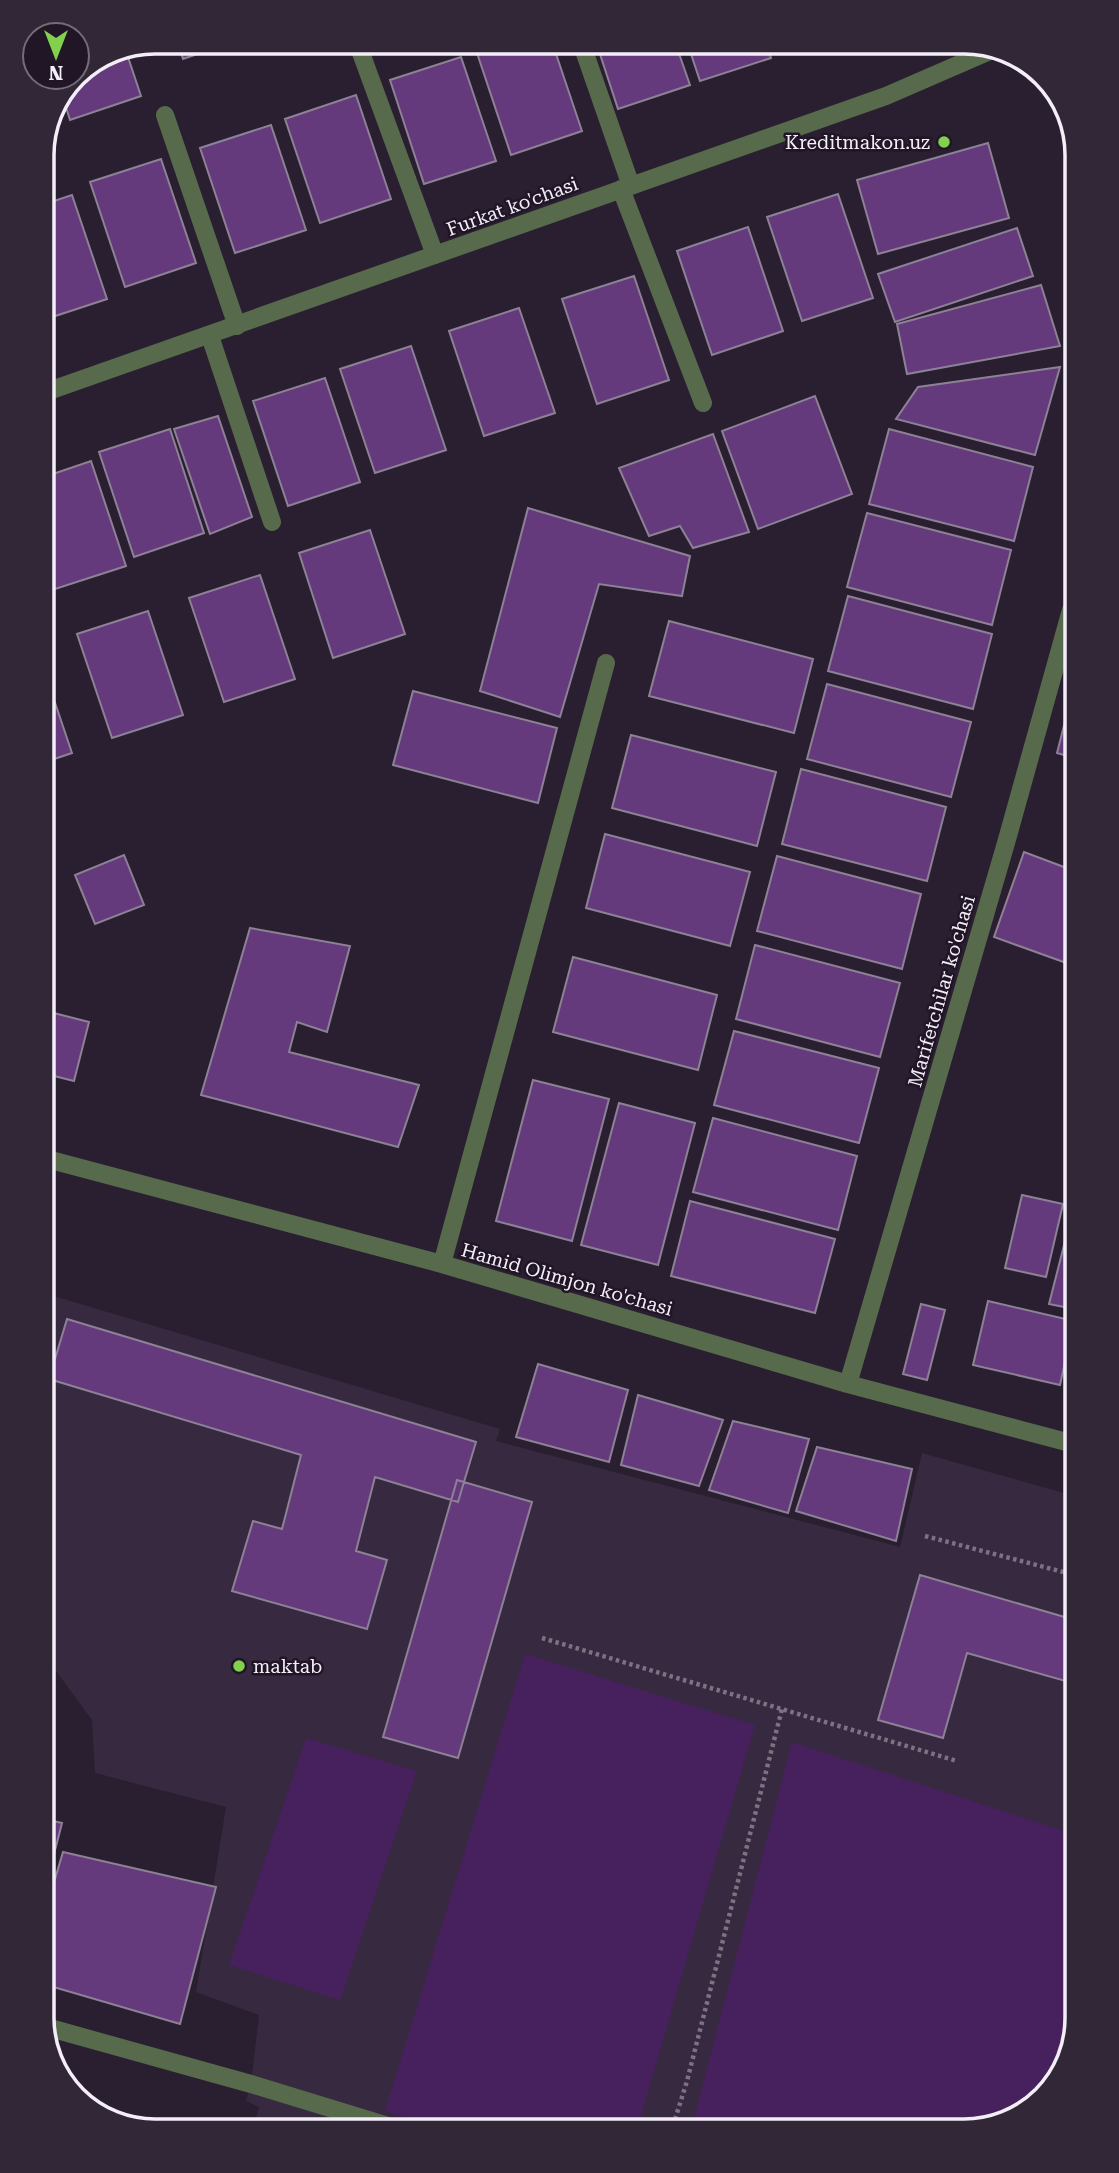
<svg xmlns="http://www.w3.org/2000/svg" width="1119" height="2173" font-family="'Roboto Serif',serif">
<rect width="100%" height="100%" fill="#291f30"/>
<!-- built -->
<path fill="#37293f" d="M47 1294 500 1429 496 1441 900 1547 922 1453 1075 1496 1077 2018 1058 2081 1007 2123 253 2130 259 2107 246 2101 251 2084 259 2015 196 1992 226 1807 95 1773 92 1720 53 1667 49 1665Z"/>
<!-- green -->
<path fill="#47215d" d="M525 1654 755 1725 638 2126 437 2128 385 2111Z
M306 1738 417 1771 340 2000 229 1965Z
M792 1742 1076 1835 1077 2018 1058 2081 1007 2123 692 2126Z"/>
<!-- building -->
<path fill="#643a7c" stroke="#8d8195" stroke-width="2" d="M178 42H233L183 59Z
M501 42H552L582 131 511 155 476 50Z
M596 42H675L690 85 618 109Z
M687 42H766L771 58 700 81Z
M777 42H802L779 50Z
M127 54 141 96 70 120 64 101 75 77Z
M461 57 496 161 424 184 390 80Z
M356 95 391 199 320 223 285 119Z
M271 125 306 230 235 253 200 148Z
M988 143 1009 218 878 254 857 180Z
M161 159 196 263 125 287 90 182Z
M838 194 873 298 802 321 767 217Z
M72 195 107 299 43 320 42 205Z
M748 227 783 331 712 355 677 251Z
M1017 228 1033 276 895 322 878 274Z
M634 276 669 380 597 404 562 299Z
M1041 285 1060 346 907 374 897 324Z
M519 308 555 413 484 436 449 331Z
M411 346 446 450 375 473 340 369Z
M1060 367 1035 455 896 419 918 387Z
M325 378 360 482 288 506 253 401Z
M815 396 852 494 758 529 722 431Z
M218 416 252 517 210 534 174 429Z
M170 429 204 533 134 557 99 452Z
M889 429 1033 467 1014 541 869 504Z
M713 434 749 532 693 548 680 526 649 536 619 468Z
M91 461 126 566 55 589 44 557V477Z
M528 508 690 556 682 596 599 584 560 717 480 691Z
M867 513 1011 550 992 625 847 587Z
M370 530 405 634 333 658 299 553Z
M260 575 295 679 224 702 189 598Z
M848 596 992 634 973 709 828 671Z
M148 611 183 715 112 738 77 634Z
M669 621 813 659 794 733 649 696Z
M44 670 72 753 45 762Z
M827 684 971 722 951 797 807 759Z
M413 691 557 728 538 803 393 765Z
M1071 698V757L1057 753Z
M631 735 776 772 757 846 612 808Z
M801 769 946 807 927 881 782 844Z
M605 834 750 872 730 946 586 908Z
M1024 852 1072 870V965L994 937Z
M124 855 144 905 95 924 75 875Z
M777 856 921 894 902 969 757 931Z
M250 928 350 946 327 1032 297 1022 289 1052 419 1085 398 1147 201 1095Z
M755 945 900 983 880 1057 736 1019Z
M573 957 717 995 698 1070 553 1032Z
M46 1011 89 1022 74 1081 46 1074Z
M734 1031 879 1068 859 1143 714 1105Z
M533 1080 609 1099 572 1241 496 1221Z
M619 1103 695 1123 658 1265 581 1245Z
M713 1118 857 1156 838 1230 693 1192Z
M1022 1195 1063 1204 1046 1277 1005 1268Z
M690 1201 835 1239 815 1313 671 1276Z
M1073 1210 1074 1309 1049 1304Z
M988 1301 1074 1321 1060 1385 973 1365Z
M921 1304 945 1310 927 1380 903 1374Z
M67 1319 476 1442 458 1502 375 1477 356 1551 387 1560 367 1629 232 1591 253 1521 282 1529 301 1455 49 1379Z
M538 1364 628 1390 609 1462 516 1437Z
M638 1395 723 1420 699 1486 621 1465Z
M733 1421 809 1439 788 1513 709 1490Z
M817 1447 912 1469 896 1541 796 1511Z
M457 1480 532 1502 458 1758 383 1737Z
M920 1575 1075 1620 1076 1684 967 1653 943 1738 878 1720Z
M49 1820 62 1823 50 1870Z
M63 1852 216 1887 180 2024 50 1986V1896Z"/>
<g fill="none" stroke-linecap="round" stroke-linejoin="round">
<!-- path -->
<path stroke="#7c7382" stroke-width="4.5" stroke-dasharray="3.5 3.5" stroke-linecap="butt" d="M925 1536 1075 1575
M542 1638 957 1761
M673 2126 687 2081 782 1709"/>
<!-- minor -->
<path stroke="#576a4c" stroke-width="18" d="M357 42 435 255
M581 42 631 186
M165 115 237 326
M621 189 703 403
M210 336 272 522
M43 393 886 96 992 50
M47 1159 442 1264 848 1384 1074 1444
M442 1264 606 663
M848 1384 1006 843 1071 610
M50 2028 251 2084 395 2128"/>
</g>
<!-- markers -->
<g fill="#83d04e" stroke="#201626" stroke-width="2.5">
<circle cx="944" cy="142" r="7"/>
<circle cx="239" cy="1666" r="7"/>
</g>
<g text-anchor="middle" stroke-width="5" stroke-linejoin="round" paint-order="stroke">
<!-- poi labels -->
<g font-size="19" fill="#f4eef9" stroke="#201626" text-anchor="end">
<text x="930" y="149">Kreditmakon.uz</text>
<text x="253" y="1673" text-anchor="start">maktab</text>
</g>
<!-- street labels -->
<g font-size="19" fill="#f4eef9" stroke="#201626">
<text transform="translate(512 206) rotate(-20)" y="7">Furkat ko'chasi</text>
<text transform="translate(941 991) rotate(-74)" y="7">Marifetchilar ko'chasi</text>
<text transform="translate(567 1279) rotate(16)" y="7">Hamid Olimjon ko'chasi</text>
</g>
</g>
<!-- crop -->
<path d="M0 0H1119V2173H0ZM155 54H964A101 101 0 0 1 1065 155V2018A101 101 0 0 1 964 2119H155A101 101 0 0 1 54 2018V155A101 101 0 0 1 155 54Z" fill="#312737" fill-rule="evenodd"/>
<path fill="none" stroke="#f4eef9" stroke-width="3.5" d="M155 54H964A101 101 0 0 1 1065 155V2018A101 101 0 0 1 964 2119H155A101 101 0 0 1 54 2018V155A101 101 0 0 1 155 54Z"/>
<!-- north arrow -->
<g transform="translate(56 56) rotate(180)"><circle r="33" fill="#201626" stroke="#756c7a" stroke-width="2"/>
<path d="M0-5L12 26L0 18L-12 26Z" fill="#83d04e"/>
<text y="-10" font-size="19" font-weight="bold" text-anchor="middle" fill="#f4eef9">N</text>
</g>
</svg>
